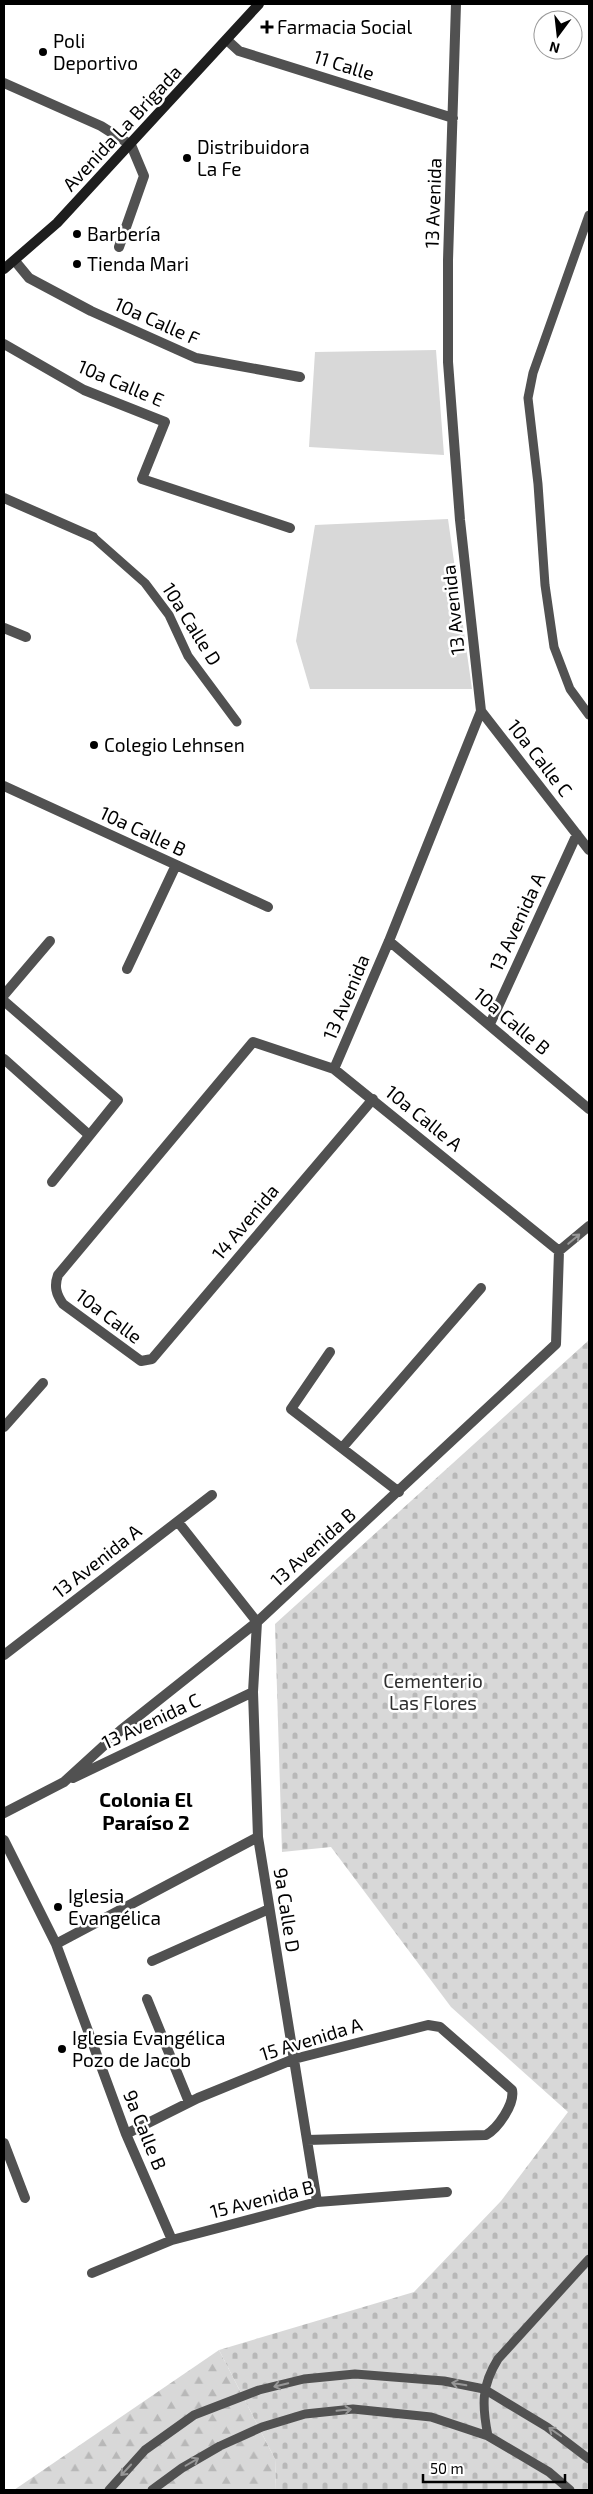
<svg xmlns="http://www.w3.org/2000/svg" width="593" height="2494" font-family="'Exo 2',sans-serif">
<defs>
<pattern id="forest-firs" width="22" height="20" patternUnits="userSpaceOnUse" patternTransform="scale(1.25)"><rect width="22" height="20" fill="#d8d8d8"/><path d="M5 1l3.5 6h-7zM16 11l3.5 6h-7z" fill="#b8b8b8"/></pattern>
<pattern id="cemetery-stones" width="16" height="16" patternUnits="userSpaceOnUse" patternTransform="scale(1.25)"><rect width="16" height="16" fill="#d8d8d8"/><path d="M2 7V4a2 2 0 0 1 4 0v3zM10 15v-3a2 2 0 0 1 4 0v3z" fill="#b8b8b8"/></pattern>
</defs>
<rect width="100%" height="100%" fill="#fff"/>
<!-- green -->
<path fill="#d8d8d8" d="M436 350 444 455 309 447 315 352Z
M448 519 472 689H310L296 641 315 525Z"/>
<!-- forest -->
<path fill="url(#forest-firs)" d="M219 2350 275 2459 276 2490H14Z"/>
<!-- cemetery -->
<path fill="url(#cemetery-stones)" d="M589 1340V2490H276L275 2459 219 2350 414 2292 501 2201 568 2112 451 2007 331 1847 282 1852 275 1624Z"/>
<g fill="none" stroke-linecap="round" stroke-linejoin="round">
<!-- service -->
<path stroke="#515151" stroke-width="9" d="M589 215 533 373 528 398 538 484 545 585 554 647 570 689 589 715
M93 537 145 583 169 615 188 656 237 722
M488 2436C482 2406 481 2386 498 2359L589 2259
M109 2490 145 2450 194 2415 259 2390 304 2379 355 2374 444 2381 484 2389 547 2427 589 2459
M152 2490 182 2468 220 2446 262 2427 305 2414 353 2409 431 2417 488 2436 549 2472 570 2490"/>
<!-- minor -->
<path stroke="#515151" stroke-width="10" d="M228 41 239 51 453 118
M4 83 101 126 131 145 144 176 119 247
M15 261 29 278 91 311 196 358 300 377
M4 344 84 390 165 422 142 479 290 528
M4 498 93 537
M4 628 26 637
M481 711 589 850
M4 786 268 907
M389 941 589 1109
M127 969 176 865
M4 995 50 941
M4 1001 118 1100 52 1182
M490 1024 577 834
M4 1059 89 1135
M334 1069 389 941 481 711 460 520 448 362V260L456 4
M373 1099 152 1359 141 1361 63 1304C56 1294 54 1286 58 1275L253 1042 334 1069 559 1251
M559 1251 589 1226
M330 1352 291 1409 399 1492
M4 1427 43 1383
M342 1448 481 1288
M178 1522 257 1622 253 1692 258 1837 317 2202
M4 1655 212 1495
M73 1778 253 1692
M4 1813 64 1782 121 1730 257 1622 556 1344 559 1251
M4 1840 56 1944 126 2134 172 2240
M56 1944 258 1837
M152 1961 269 1909
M147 1999 189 2102
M126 2134 198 2098 294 2059 428 2025 440 2027 512 2090C515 2104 498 2128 486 2135L307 2140
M4 2143 25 2198
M92 2273 172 2240 317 2202 447 2192"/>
<!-- secondary -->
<path stroke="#1e1e1e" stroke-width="10" d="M4 269 57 223 259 4"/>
</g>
<!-- one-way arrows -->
<defs><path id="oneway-shaft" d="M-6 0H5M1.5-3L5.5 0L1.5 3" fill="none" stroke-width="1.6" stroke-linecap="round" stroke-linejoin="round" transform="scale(1.25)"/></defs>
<g stroke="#979797">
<use href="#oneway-shaft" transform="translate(574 1239) rotate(-40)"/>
<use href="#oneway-shaft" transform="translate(459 2384) rotate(-170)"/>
<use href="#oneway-shaft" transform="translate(281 2385) rotate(166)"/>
<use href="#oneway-shaft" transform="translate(344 2410) rotate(-6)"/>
<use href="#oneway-shaft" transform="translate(555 2432) rotate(-145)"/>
<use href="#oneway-shaft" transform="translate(192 2462) rotate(-30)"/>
<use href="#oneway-shaft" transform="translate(126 2470) rotate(133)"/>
</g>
<!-- markers -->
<g fill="#000" stroke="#fff" stroke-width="2">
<path d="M264.5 19.5h5v5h5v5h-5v5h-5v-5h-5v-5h5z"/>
<circle cx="43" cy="52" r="5"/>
<circle cx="187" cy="158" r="5"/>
<circle cx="77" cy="234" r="5"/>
<circle cx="77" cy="264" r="5"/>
<circle cx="94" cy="745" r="5"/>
<circle cx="58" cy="1907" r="5"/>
<circle cx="62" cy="2049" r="5"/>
</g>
<g text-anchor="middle" stroke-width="5" stroke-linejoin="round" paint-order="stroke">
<!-- poi labels -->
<g font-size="19" fill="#000" stroke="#fff" text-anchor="start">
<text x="277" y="34">Farmacia Social</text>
<text x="53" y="48">Poli<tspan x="53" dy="22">Deportivo</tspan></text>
<text x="197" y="154">Distribuidora<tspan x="197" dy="22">La Fe</tspan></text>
<text x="87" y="241">Barbería</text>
<text x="87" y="271">Tienda Mari</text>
<text x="104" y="752">Colegio Lehnsen</text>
<text x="68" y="1903">Iglesia<tspan x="68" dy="22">Evangélica</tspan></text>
<text x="72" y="2045">Iglesia Evangélica<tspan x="72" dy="22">Pozo de Jacob</tspan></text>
</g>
<!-- street labels -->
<g font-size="19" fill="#000" stroke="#fff">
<text transform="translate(344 65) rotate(17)" y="7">11 Calle</text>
<text transform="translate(122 128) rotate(-47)" y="7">Avenida La Brigada</text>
<text transform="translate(433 203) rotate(-88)" y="7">13 Avenida</text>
<text transform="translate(157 321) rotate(24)" y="7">10a Calle F</text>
<text transform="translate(121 383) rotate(23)" y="7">10a Calle E</text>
<text transform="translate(453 610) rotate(-96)" y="7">13 Avenida</text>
<text transform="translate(192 624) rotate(58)" y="7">10a Calle D</text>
<text transform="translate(540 758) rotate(52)" y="7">10a Calle C</text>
<text transform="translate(143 831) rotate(25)" y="7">10a Calle B</text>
<text transform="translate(517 922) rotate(-65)" y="7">13 Avenida A</text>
<text transform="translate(346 997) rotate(-67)" y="7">13 Avenida</text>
<text transform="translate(512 1021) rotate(40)" y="7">10a Calle B</text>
<text transform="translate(424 1118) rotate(39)" y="7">10a Calle A</text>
<text transform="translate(245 1222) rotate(-50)" y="7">14 Avenida</text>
<text transform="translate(109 1316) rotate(37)" y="7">10a Calle</text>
<text transform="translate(313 1547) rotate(-42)" y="7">13 Avenida B</text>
<text transform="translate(97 1561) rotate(-38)" y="7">13 Avenida A</text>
<text transform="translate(151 1721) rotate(-25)" y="7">13 Avenida C</text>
<text transform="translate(287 1910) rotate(81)" y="7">9a Calle D</text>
<text transform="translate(311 2039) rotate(-17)" y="7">15 Avenida A</text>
<text transform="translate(145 2130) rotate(68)" y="7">9a Calle B</text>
<text transform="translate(262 2199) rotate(-14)" y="7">15 Avenida B</text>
</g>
<!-- park labels -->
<g font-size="19" fill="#2f2f2f" stroke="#fff">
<text x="433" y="1688">Cementerio<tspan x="433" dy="22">Las Flores</tspan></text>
</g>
<!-- neighbourhood labels -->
<g font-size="20" font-weight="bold" fill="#000" stroke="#fff">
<text x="146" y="1807">Colonia El<tspan x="146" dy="23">Paraíso 2</tspan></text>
</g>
</g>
<!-- border -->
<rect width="593" height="2494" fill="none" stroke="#000000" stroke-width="10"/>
<!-- north arrow -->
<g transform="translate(558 35) rotate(195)"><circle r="24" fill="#ffffff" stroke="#999999"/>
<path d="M0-4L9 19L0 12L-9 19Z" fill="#000000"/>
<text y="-8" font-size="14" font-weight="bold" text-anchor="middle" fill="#000000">N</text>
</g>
<!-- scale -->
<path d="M423 2474v8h142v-8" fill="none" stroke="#000000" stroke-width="2.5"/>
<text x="430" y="2474" font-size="15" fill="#000000" stroke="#ffffff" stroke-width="4" paint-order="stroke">50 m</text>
</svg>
